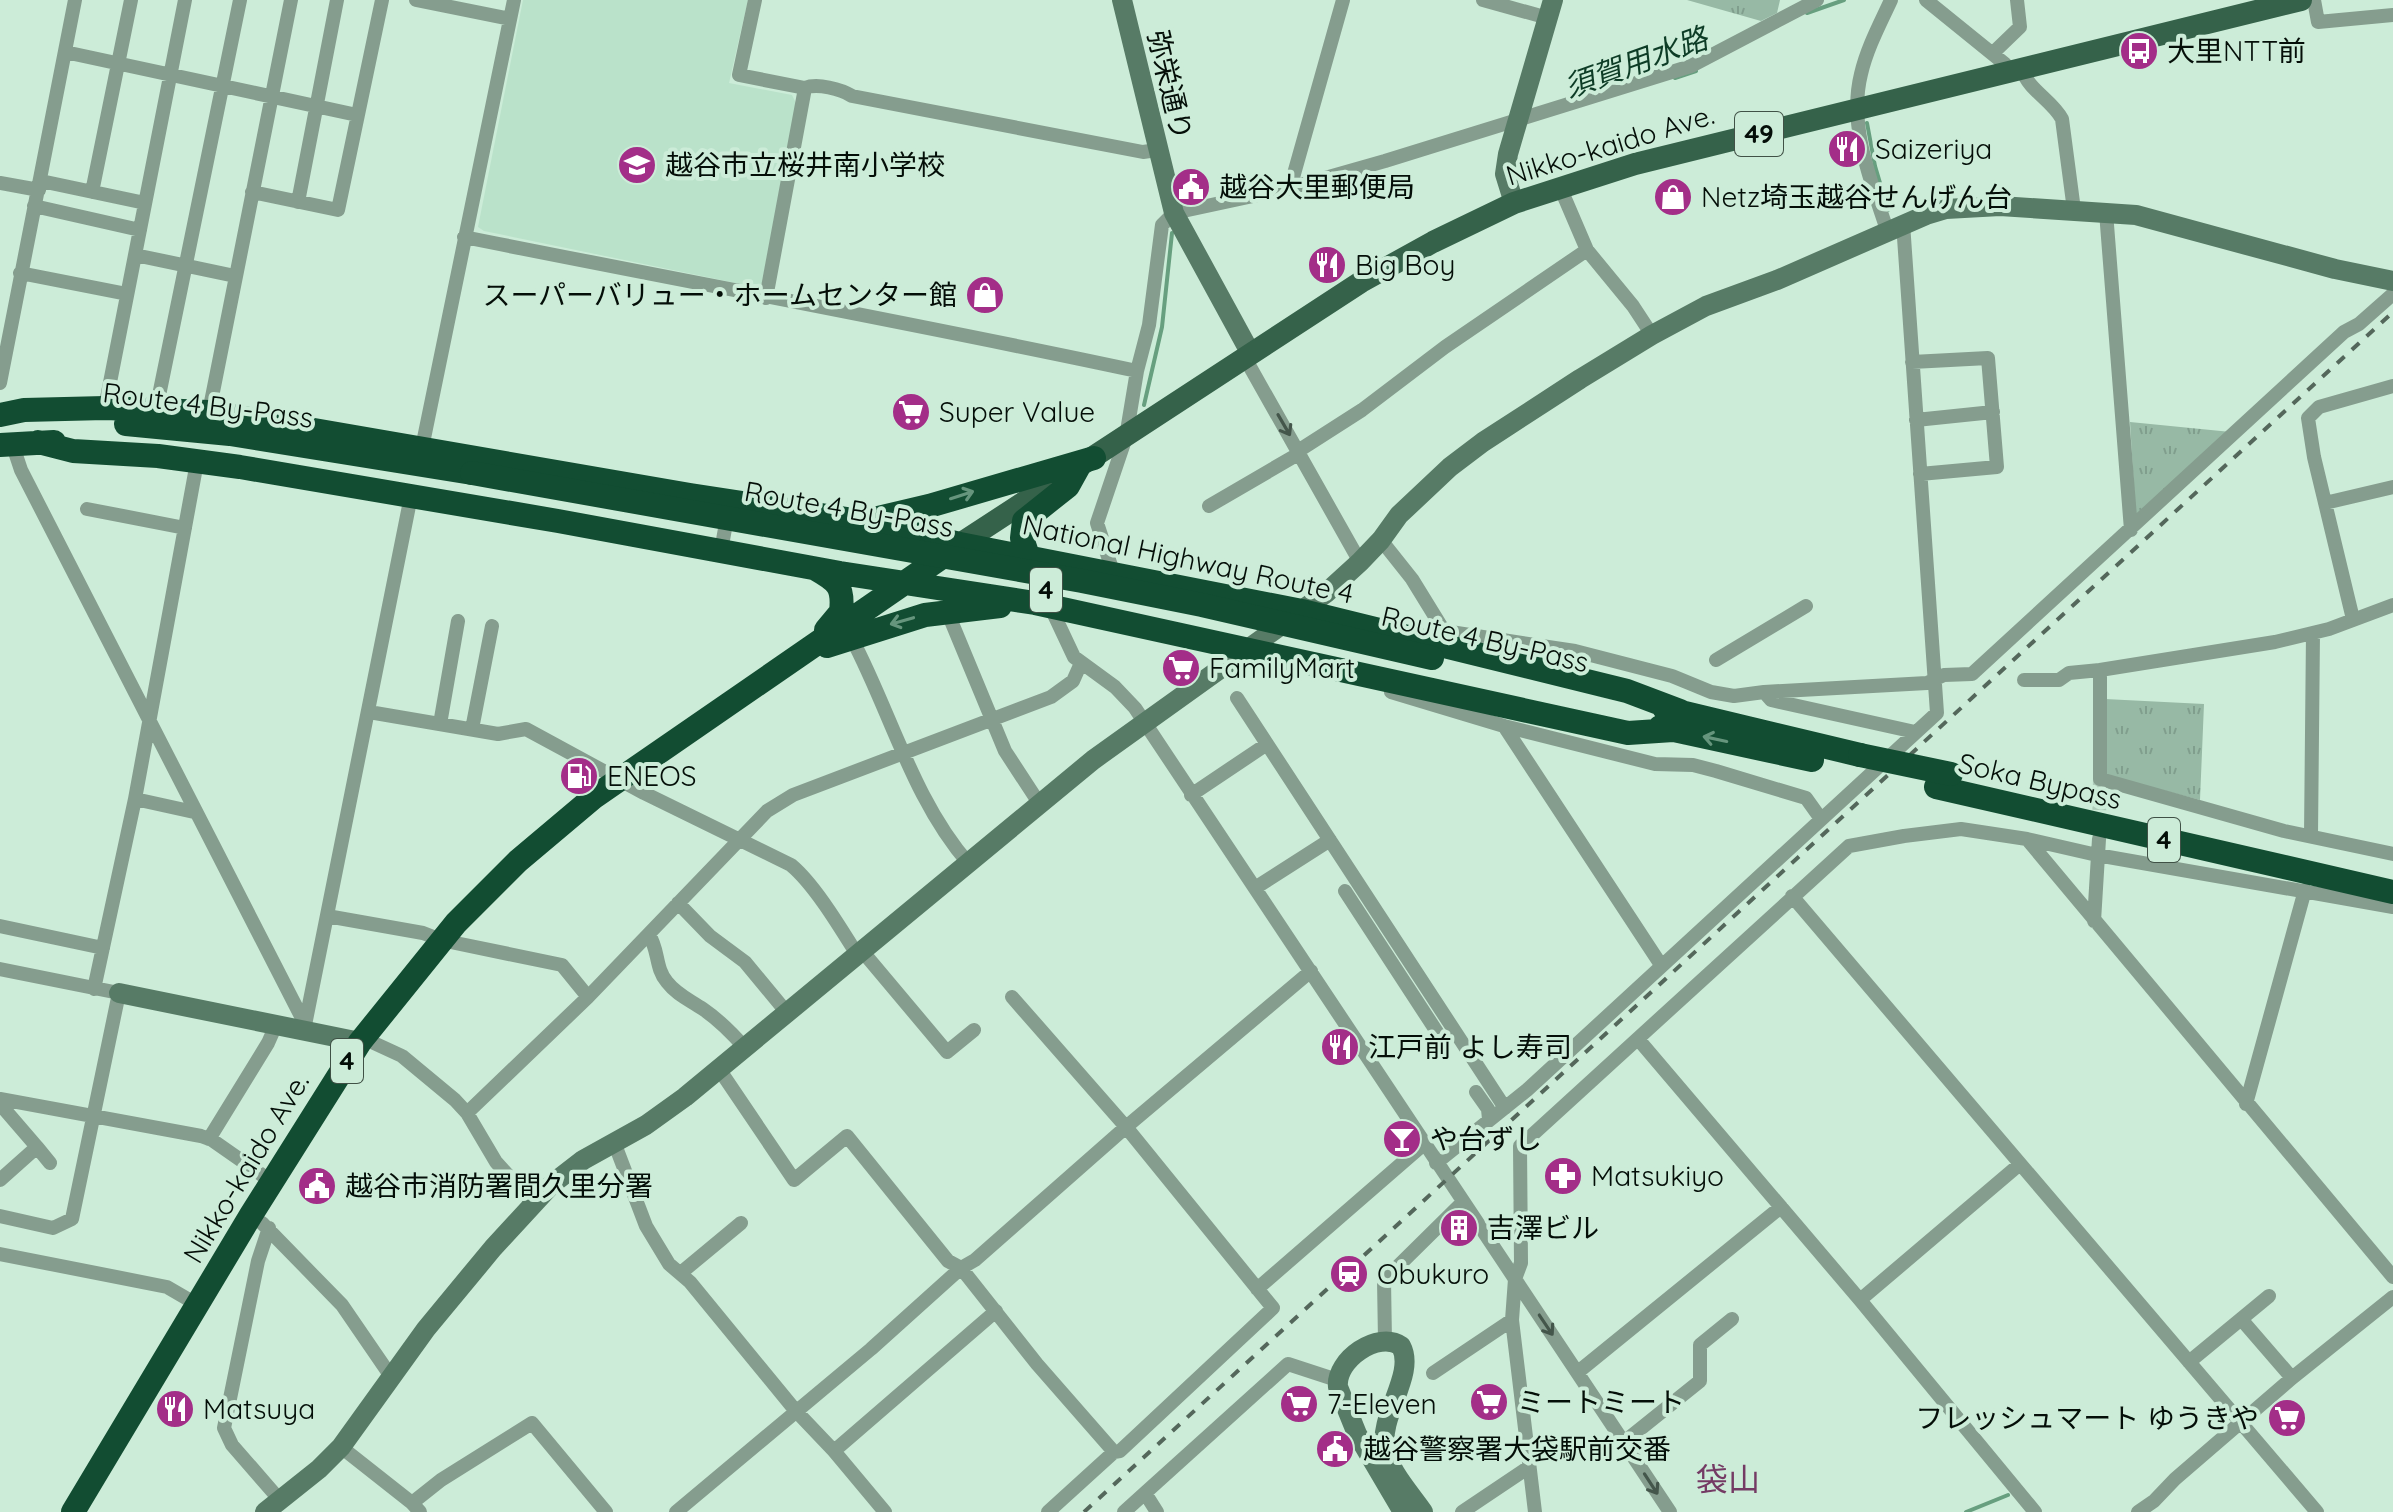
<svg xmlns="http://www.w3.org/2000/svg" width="2393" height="1512" font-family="Quicksand,'Noto Sans JP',sans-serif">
<defs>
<pattern id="grass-tufts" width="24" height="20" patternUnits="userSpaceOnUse" patternTransform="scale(2)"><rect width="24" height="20" fill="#97b9a5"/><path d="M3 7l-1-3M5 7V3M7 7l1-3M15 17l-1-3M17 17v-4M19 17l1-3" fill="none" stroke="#809e8d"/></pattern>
</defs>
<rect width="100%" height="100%" fill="#ccecd8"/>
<!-- built -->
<path fill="#bae2ca" d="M523 0H748L729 83 792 95 796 103 762 283 755 287 484 231 478 227Z"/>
<!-- grass -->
<path fill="url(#grass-tufts)" d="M1687 0H1780L1777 13 1761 21Z
M2130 422 2231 432 2136 520Z
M2105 699 2204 704 2200 800 2105 775Z"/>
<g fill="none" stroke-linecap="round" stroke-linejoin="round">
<!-- stream -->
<path stroke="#679f7f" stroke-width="4" d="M1807 13 1844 0
M1675 78 1696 71
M1867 123 1875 166 1888 210
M1144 405 1162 327 1172 233
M1966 1512 2008 1495"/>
<!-- street-tunnel -->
<path stroke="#aecbb9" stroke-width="14" stroke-dasharray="14 7" stroke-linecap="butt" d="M2099 831 2100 779"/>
<!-- street -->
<path stroke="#859d8e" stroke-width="14" d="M416 0 510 19
M755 0 739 75 805 88C817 83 841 89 852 96L1143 152 1157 150
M1483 0 1548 18
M1926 0 2005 64 2007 73
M2314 0 2318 22 2393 15
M65 52 357 115
M1993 53 2020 27 2017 0
M2022 69C2028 90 2052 100 2062 119L2074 210
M41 181 145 203
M0 183 39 190
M1560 187 1587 250 1633 306 1652 335
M1290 188 1343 0
M92 192 131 0
M252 192 338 210 382 0
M298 202 337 0
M34 206 140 230
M2106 212 2131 530
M1887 230C1871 181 1848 126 1861 74 1867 48 1880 24 1891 0
M464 237C688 282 913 323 1137 371
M135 255 235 276
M20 273 127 294
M766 298 805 88
M1245 358 1360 562
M1912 362 1988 358 1997 467 1920 474
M0 383 75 0
M105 408 185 0
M156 410 240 0
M209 412 291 0
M1916 420 1993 412
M12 443 21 470 305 1024
M422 448 514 0
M1298 451 1362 410 1445 347 1587 250
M2325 503 2393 487
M1209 506 1300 453
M87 509 185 528
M1381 540 1412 579 1444 631 1575 651 1672 676 1711 692 1734 696 1764 692 1927 683 1944 675 1972 674 2344 332 2359 324 2393 294
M721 551 728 512
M1113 572 1097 523 1126 437 1137 371 1149 325 1162 225 1174 213 1290 188 1385 161 1691 66 1817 0
M2393 605 2329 629 2275 642 2100 670V779L2284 831 2393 854
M1050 606 1074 657 1115 687 1135 708 1515 1279 1512 1320 1535 1512
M947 611 1005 751 1039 803
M2353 619 2314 457 2308 418 2319 407 2393 386
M852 639C891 713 913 800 969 864
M1716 660 1806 606
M2024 680H2059L2069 673 2100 670
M1391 692 1504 726 1655 764 1693 765 1716 771 1806 798 1821 819
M1764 692 1771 700 1915 732
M1237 698 1505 1108
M369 712 498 734 526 729 644 793 791 865C815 885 841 929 858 956
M440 724 458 621
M1504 726 1661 965
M472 729 492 626
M1191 795 1267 744
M135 799 194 812
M2311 835 2313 633
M2027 839 2097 855 2393 907
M1255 888 1330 840
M1345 891 1437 1032
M1792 896 2317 1512
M678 903 710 936 745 962 788 1014
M327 916 423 933 441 940 562 965 588 997
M2094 921 2099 839
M0 926 103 948
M649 935C659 950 655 968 667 982 677 995 690 1000 703 1009 719 1020 732 1033 745 1048
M863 952 947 1052 974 1030
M0 969 119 993 72 1219 53 1228 0 1216
M94 989 135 799 197 462
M305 1025 411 496
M363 1038 402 1056 455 1100 467 1113 496 1162 533 1203
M1638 1039 1860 1300 2035 1512
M719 1069 794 1180 847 1136 948 1261 961 1268 1037 1364 1114 1452 1120 1451 1273 1308 1126 1127 1012 997
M1476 1092 1488 1109 1489 1119
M0 1099 201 1136 212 1140 272 1182
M0 1104 37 1147 0 1180
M2246 1104 2305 890
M467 1113 588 997 767 811 793 795 1051 697 1073 681 1081 663
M209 1139 268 1043 276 1025
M614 1142 646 1226 669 1264 690 1282 795 1410 834 1451 885 1512
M37 1147 50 1163
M1436 1163 1527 1090 1937 713 1903 223
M262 1223 342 1305 390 1375
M269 1228 258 1261 224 1428 232 1445 279 1499
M0 1254 167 1287 198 1305
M682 1272 741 1223
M1257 1289 1424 1144
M1860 1300 2020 1164
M2241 1319 2292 1378
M1385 1341 1384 1280 1463 1202
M2189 1362 2269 1296
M1578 1372 1781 1207
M1433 1373 1512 1320
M1624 1442 1700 1381V1345L1732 1319
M341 1447 412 1503 420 1512
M834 1451 996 1311
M1145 1493 1288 1364 1337 1380
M412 1503 441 1480 532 1423 606 1512
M676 1512 871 1349 961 1268 975 1260 1126 1127 1311 971
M1048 1512 1114 1452
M1124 1512 1145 1493 1157 1512
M1462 1512 1529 1467
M1670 1512 1515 1279 1521 1263 1520 1146 1849 846 1904 836 1961 829 2027 839 2393 1277
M2138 1512 2154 1501 2175 1479 2292 1378 2393 1297"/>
<!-- secondary -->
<path stroke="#577b66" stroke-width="20" d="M1122 0 1174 213 1251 354
M1514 203 1505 174 1508 154 1553 0
M119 993 360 1042
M265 1512 319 1469 341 1447 426 1329 493 1248 552 1184 583 1160 646 1125 685 1097 1093 760 1326 593 1360 562 1381 540 1399 515 1450 467 1483 442 1580 379 1652 335 1706 306 1777 280 1926 215 1946 209 2000 206 2136 215 2335 269 2393 281
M1403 1512 1357 1434 1338 1387C1335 1360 1378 1330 1401 1346 1416 1374 1379 1415 1385 1448 1389 1471 1410 1493 1423 1512"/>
<!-- primary -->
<path stroke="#35624a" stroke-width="22" d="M960 544 1361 282 1433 242 1514 203 1635 164 2301 0"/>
<!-- highway -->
<path stroke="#124d32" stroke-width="24" d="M0 415 24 410 105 408 209 412 690 495 860 521 960 544 1302 611 1627 691 1680 711
M126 424 230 434 472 473
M38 442 73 451 158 456 240 467 558 521 840 573 1035 603 1628 733 1673 730
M0 445 54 442
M874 519 929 506 1094 458
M1028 556 1022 538 1024 521 1068 486 1078 468
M816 569C837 581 844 586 841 612L826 630
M827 646 925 615 1000 606
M1664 708 1860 755
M1660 727 1812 760
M1936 787 2393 892
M73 1512 251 1215 360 1042 456 923 518 861 594 797 955 548"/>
<!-- rail -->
<path stroke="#54675b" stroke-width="4" stroke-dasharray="10 10" stroke-linecap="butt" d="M1084 1512 2393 312"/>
<!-- highway-bridge -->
<path stroke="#124d32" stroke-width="24" d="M472 473 1082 581 1202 605 1432 658
M1860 755 1951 774"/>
</g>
<!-- one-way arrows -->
<defs><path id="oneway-shaft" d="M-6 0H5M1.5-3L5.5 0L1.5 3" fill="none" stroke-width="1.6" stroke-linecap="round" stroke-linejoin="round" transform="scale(2)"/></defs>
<g stroke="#44564b">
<use href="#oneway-shaft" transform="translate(1284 425) rotate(60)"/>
<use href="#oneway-shaft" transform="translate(1546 1325) rotate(56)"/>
<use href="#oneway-shaft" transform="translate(1651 1484) rotate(57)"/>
</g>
<g stroke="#66957d">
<use href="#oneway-shaft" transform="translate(962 495) rotate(-18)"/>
<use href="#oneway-shaft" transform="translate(902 621) rotate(164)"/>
<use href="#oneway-shaft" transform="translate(1715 739) rotate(-168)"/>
</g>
<!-- icons -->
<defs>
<symbol id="bus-disc" viewBox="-11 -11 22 22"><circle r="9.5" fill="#a32e88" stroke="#ccecd8"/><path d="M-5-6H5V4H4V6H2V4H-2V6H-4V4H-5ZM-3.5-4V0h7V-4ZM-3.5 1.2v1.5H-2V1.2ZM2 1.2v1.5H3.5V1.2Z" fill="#fff"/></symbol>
<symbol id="restaurant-disc" viewBox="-11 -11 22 22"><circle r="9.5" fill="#a32e88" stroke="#ccecd8"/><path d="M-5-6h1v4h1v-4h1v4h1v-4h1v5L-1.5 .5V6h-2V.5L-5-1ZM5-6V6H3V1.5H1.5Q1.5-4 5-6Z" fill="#fff"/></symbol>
<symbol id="school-disc" viewBox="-11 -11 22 22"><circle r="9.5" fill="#a32e88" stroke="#ccecd8"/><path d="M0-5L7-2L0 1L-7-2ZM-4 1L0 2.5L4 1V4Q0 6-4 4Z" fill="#fff"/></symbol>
<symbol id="civic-disc" viewBox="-11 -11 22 22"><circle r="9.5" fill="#a32e88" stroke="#ccecd8"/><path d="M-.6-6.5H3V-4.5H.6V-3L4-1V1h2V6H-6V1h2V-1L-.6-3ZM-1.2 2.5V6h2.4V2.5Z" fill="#fff"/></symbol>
<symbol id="shop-disc" viewBox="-11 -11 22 22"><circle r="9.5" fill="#a32e88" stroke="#ccecd8"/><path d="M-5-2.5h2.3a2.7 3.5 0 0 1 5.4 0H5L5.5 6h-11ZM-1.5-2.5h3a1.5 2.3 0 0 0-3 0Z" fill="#fff"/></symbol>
<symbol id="supermarket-disc" viewBox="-11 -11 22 22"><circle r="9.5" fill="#a32e88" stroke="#ccecd8"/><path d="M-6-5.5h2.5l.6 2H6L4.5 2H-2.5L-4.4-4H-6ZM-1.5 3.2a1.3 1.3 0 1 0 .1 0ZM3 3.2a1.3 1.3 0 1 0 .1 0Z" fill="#fff"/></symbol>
<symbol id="fuel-disc" viewBox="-11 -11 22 22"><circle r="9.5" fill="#a32e88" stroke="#ccecd8"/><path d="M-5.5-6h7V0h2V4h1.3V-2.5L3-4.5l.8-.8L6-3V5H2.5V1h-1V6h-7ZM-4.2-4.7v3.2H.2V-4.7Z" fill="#fff"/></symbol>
<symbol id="bar-disc" viewBox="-11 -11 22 22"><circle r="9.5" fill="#a32e88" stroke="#ccecd8"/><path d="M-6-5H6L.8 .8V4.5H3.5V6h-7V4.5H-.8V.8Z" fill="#fff"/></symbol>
<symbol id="pharmacy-disc" viewBox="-11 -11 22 22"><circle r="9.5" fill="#a32e88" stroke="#ccecd8"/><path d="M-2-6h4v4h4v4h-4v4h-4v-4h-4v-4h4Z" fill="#fff"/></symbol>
<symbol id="building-disc" viewBox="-11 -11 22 22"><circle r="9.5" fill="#a32e88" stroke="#ccecd8"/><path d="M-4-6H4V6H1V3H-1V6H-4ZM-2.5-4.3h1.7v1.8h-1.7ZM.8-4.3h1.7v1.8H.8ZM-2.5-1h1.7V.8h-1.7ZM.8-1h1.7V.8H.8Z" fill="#fff"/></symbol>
<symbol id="station-disc" viewBox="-11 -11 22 22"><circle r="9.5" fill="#a32e88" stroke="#ccecd8"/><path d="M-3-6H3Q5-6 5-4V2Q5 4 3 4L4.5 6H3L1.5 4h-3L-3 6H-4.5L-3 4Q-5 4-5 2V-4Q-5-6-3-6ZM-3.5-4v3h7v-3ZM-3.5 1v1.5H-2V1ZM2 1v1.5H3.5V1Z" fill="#fff"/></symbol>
</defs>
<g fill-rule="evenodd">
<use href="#bus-disc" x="2117" y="29" width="44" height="44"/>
<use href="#restaurant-disc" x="1825" y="127" width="44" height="44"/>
<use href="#school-disc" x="615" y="143" width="44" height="44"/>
<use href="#civic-disc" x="1169" y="165" width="44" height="44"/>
<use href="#shop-disc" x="1651" y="175" width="44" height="44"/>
<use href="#restaurant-disc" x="1305" y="243" width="44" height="44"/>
<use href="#shop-disc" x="963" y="273" width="44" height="44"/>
<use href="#supermarket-disc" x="889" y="390" width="44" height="44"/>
<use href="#supermarket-disc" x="1159" y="646" width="44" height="44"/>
<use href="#fuel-disc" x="557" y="754" width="44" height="44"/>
<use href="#restaurant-disc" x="1318" y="1025" width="44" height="44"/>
<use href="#bar-disc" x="1380" y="1117" width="44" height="44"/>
<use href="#pharmacy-disc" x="1541" y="1154" width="44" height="44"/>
<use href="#civic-disc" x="295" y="1164" width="44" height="44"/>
<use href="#building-disc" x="1437" y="1206" width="44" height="44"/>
<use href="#station-disc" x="1327" y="1252" width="44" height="44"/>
<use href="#supermarket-disc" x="1467" y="1380" width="44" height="44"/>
<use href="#supermarket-disc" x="1277" y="1382" width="44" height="44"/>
<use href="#restaurant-disc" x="153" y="1387" width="44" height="44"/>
<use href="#supermarket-disc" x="2265" y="1396" width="44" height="44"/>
<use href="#civic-disc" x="1313" y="1427" width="44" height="44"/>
</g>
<g text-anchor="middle" stroke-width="8" stroke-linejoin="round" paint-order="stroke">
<!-- shield labels -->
<g fill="#ccecd8" stroke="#405146" stroke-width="2">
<rect x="1735" y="112" width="48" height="44" rx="6"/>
<rect x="1030" y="568" width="32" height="44" rx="6"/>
<rect x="2148" y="818" width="32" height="44" rx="6"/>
<rect x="331" y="1039" width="32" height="44" rx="6"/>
</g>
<g font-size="26" font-weight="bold" fill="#040e08">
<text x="1759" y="143">49</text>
<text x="1046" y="599">4</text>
<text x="2164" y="849">4</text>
<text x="347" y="1070">4</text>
</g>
<!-- poi labels -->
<g font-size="28" fill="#040e08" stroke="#ccecd8" text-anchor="start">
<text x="2167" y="61">大里NTT前</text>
<text x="1875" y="159">Saizeriya</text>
<text x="665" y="175">越谷市立桜井南小学校</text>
<text x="1219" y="197">越谷大里郵便局</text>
<text x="1701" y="207">Netz埼玉越谷せんげん台</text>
<text x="1355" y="275">Big Boy</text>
<text x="957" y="305" text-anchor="end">スーパーバリュー・ホームセンター館</text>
<text x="939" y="422">Super Value</text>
<text x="1209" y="678">FamilyMart</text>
<text x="607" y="786">ENEOS</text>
<text x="1368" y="1057">江戸前 よし寿司</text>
<text x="1430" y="1149">や台ずし</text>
<text x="1591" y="1186">Matsukiyo</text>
<text x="345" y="1196">越谷市消防署間久里分署</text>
<text x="1487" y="1238">吉澤ビル</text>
<text x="1377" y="1284">Obukuro</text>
<text x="1517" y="1412">ミートミート</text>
<text x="1327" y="1414">7-Eleven</text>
<text x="203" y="1419">Matsuya</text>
<text x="2259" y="1428" text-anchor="end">フレッシュマート ゆうきや</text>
<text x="1363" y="1459">越谷警察署大袋駅前交番</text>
</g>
<!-- street labels -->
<g font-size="28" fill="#040e08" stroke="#ccecd8">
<text transform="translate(1170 85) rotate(77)" y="10">弥栄通り</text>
<text transform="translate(1610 145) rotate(-17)" y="10">Nikko-kaido Ave.</text>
<text transform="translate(208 405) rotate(7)" y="10">Route 4 By-Pass</text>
<text transform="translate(849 509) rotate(10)" y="10">Route 4 By-Pass</text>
<text transform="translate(1188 559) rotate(12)" y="10">National Highway Route 4</text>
<text transform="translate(1485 639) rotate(13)" y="10">Route 4 By-Pass</text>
<text transform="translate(2040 781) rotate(13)" y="10">Soka Bypass</text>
<text transform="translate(246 1168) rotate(-59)" y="10">Nikko-kaido Ave.</text>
</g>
<!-- water labels -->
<g font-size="30" font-style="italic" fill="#0d3c26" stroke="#ccecd8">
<text transform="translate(1636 63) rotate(-20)" y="10">須賀用水路</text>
</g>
<!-- quarter labels -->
<g font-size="32" fill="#743a64" stroke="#ccecd8">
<text x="1728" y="1491">袋山</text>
</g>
</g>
</svg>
